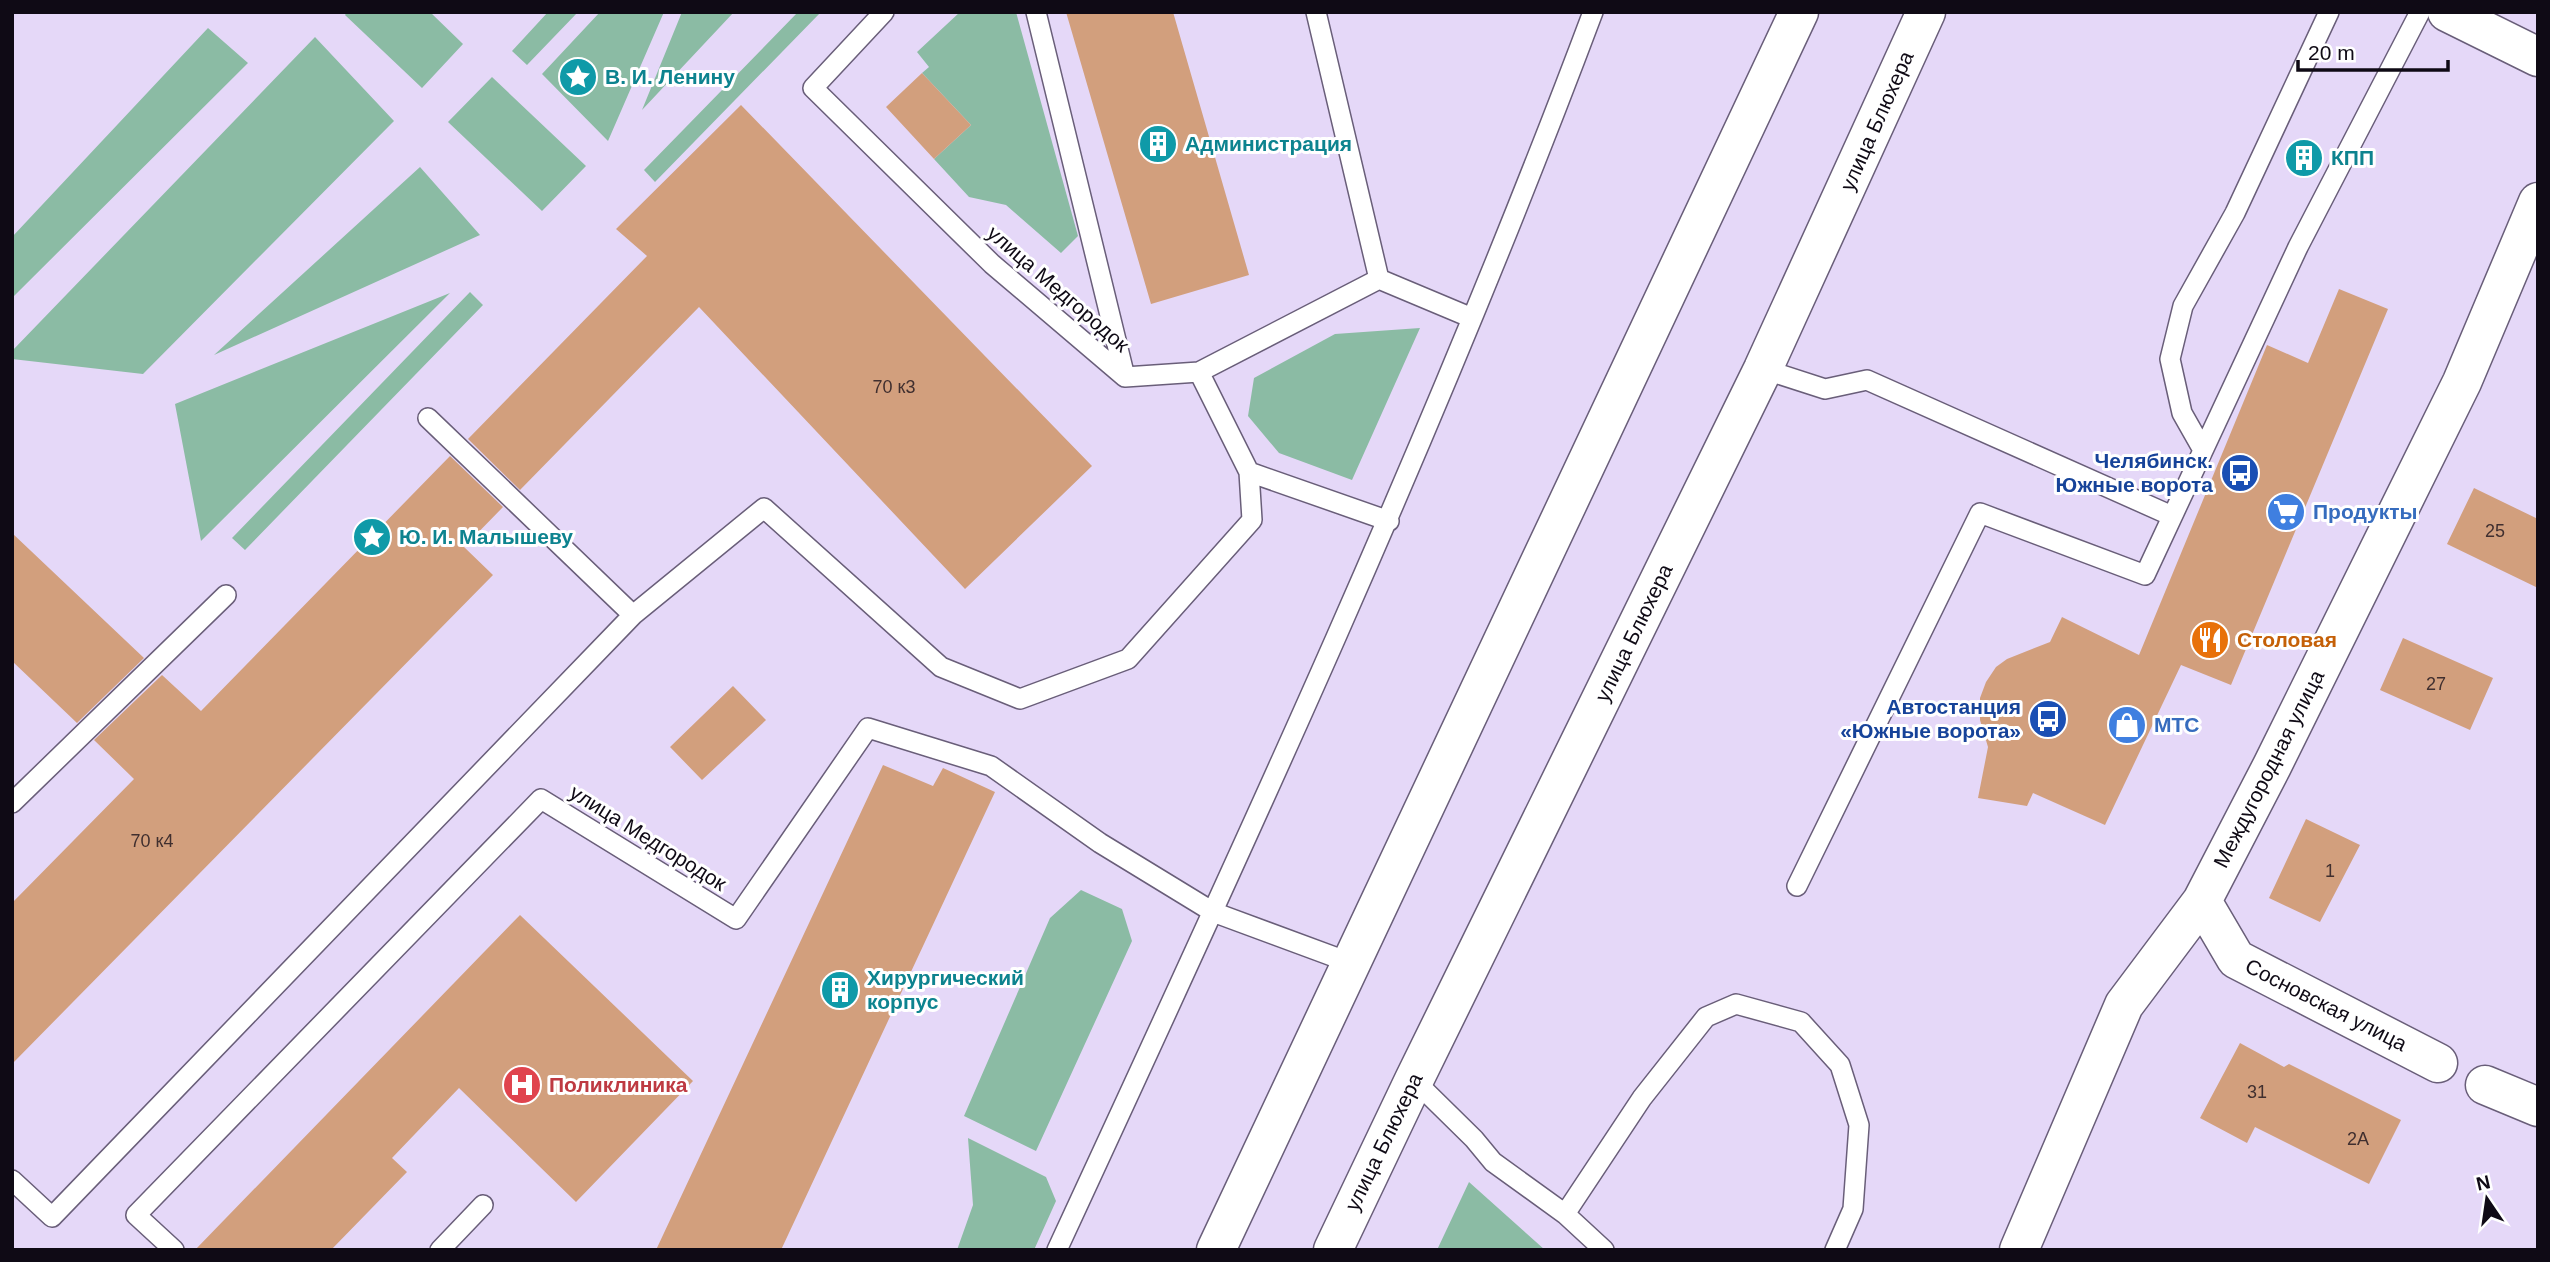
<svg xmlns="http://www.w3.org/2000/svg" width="2550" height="1262" font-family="Helvetica,sans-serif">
<rect width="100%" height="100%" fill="#e5d8f8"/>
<!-- green -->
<path fill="#8bbba4" d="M347 12H430L463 44 422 88 345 15Z
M548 12H578L527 65 512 51Z
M600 12H664L608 141 542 74Z
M682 12H734L642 110Z
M798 12H821L655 182 644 170Z
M960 12H1016L1078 236 1061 253 1006 205 969 197 934 159 971 125 922 73 929 67 917 52Z
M208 28 248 63 12 298V237Z
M315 37 394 121 143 374 12 359V351Z
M492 77 586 166 542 211 448 122Z
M420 167 480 235 214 355Z
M470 292 483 305 245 550 232 538Z
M450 293 201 541 175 404Z
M1420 328 1352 480 1279 453 1248 416 1254 378 1335 334Z
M1081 890 1122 909 1132 941 1036 1151 964 1116 1050 918Z
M968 1138 1046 1177 1056 1201 1034 1250H957L973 1205Z
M1469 1182 1545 1250H1437Z"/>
<!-- building -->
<path fill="#d29f7d" d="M1066 12H1173L1249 275 1151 304Z
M922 73 971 125 934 159 886 107Z
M741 105 1092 466 965 589 699 307 520 490 468 439 647 256 616 229Z
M2339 289 2388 309 2231 685 2181 665 2105 825 2033 793 2027 806 1978 798 1988 747 1980 720V698L1986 682 1996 667 2007 659 2050 642 2062 617 2139 655 2267 345 2308 363Z
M450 456 503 507 464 547 493 575 12 1064V903L134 779 94 740 162 675 201 711Z
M2474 488 2538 519V588L2447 544Z
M12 533 144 658 77 723 12 661Z
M2403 638 2493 678 2470 730 2380 690Z
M733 686 766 720 702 780 670 747Z
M883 765 933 786 943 768 995 792 781 1250H656Z
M2306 819 2360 845 2320 922 2269 898Z
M520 915 693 1081 576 1202 459 1088 392 1158 407 1172 331 1250H195Z
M2240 1043 2284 1067 2289 1064 2401 1120 2369 1184 2255 1127 2247 1143 2200 1118Z"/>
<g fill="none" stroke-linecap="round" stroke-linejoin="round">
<defs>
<path id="lane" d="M884 12 813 88 992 264 1125 377 1199 372 1249 472 1389 521
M1036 12 1125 377
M1379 279 1472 318
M1763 369 1825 389 1867 380 2172 516
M1199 372 1379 279 1316 12
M428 418 633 615
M2203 450 2182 413 2170 359 2183 306 2235 213 2329 12
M12 803 226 595
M1797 886 1980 513 2145 575 2298 247 2420 12
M1414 1080 1474 1139 1493 1162 1565 1214 1604 1250
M12 1180 52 1217 633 615 764 508 941 667 1020 699 1128 659 1252 520 1249 472
M1565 1214 1642 1098 1706 1017 1736 1004 1801 1022 1840 1065 1859 1125 1853 1209 1835 1250
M174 1250 136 1215 541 799 736 919 868 728 991 766 1100 843 1213 912 1351 963
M440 1250 483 1205
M1057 1250C1246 842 1435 433 1593 12"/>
<path id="street" d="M2202 901 2236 959 2438 1063
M2485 1085 2538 1107
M2019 1250 2124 1005 2202 901 2272 766 2462 382 2538 202"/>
<path id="secondary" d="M2447 12 2538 57"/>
<path id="primary" d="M1216 1250 1799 12
M1333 1250 1414 1080 1763 369 1926 12"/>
</defs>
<!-- lane casing -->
<use href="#lane" stroke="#695e79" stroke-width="22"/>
<!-- street casing -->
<use href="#street" stroke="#695e79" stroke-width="41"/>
<!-- secondary casing -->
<use href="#secondary" stroke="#695e79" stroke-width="41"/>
<!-- primary casing -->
<use href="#primary" stroke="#695e79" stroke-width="41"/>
<!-- lane -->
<use href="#lane" stroke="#fff" stroke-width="19"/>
<!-- street -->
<use href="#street" stroke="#fff" stroke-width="38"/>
<!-- secondary -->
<use href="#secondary" stroke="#fff" stroke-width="38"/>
<!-- primary -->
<use href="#primary" stroke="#fff" stroke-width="38"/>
</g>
<!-- icons -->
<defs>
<symbol id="sight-disc" viewBox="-11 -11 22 22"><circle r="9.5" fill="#0f9aa8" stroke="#fff"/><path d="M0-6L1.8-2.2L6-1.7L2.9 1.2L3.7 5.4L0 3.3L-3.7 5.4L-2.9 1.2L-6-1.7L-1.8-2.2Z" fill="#fff"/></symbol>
<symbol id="building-disc" viewBox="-11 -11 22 22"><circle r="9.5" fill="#0f9aa8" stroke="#fff"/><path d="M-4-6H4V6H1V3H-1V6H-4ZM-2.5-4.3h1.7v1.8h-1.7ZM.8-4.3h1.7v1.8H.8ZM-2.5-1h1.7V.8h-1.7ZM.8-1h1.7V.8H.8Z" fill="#fff"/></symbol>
<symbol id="bus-disc" viewBox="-11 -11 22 22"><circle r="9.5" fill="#1a4fb4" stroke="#fff"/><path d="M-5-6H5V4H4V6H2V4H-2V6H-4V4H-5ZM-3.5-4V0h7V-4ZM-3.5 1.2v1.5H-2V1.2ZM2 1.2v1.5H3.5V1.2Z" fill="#fff"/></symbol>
<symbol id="supermarket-disc" viewBox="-11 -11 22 22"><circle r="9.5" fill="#3f7fe0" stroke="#fff"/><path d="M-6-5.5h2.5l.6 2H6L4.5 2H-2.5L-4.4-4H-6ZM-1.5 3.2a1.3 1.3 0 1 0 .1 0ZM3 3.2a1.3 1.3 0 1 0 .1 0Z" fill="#fff"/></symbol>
<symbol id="restaurant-disc" viewBox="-11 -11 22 22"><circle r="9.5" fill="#e8710a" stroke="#fff"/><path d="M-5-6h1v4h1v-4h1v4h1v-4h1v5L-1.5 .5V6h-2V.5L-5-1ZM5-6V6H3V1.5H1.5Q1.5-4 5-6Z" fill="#fff"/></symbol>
<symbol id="shop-disc" viewBox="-11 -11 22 22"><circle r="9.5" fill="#3f7fe0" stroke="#fff"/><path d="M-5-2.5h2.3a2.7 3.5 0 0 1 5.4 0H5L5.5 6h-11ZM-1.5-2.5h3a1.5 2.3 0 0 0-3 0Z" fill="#fff"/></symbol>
<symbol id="hospital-disc" viewBox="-11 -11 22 22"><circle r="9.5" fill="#e0444e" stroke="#fff"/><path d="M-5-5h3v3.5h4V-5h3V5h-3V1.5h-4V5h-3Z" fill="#fff"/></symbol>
</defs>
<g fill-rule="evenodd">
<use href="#sight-disc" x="556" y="55" width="44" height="44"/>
<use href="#building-disc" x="1136" y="122" width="44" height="44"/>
<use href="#building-disc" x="2282" y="136" width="44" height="44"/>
<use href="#bus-disc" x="2218" y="451" width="44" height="44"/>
<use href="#supermarket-disc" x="2264" y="490" width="44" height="44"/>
<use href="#sight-disc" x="350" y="515" width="44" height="44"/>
<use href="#restaurant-disc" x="2188" y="618" width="44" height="44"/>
<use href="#bus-disc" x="2026" y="697" width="44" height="44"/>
<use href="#shop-disc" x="2105" y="703" width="44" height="44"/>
<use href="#building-disc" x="818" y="968" width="44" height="44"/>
<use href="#hospital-disc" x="500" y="1063" width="44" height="44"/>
</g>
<g text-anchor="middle" stroke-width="6" stroke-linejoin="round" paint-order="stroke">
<!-- number labels -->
<g font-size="18" fill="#402f2f">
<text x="894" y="393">70 к3</text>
<text x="2495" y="537">25</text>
<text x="2436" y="690">27</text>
<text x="152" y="847">70 к4</text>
<text x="2330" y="877">1</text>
<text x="2257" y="1098">31</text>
<text x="2358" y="1145">2А</text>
</g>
<!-- culture labels -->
<g font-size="21" font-weight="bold" fill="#0d838f" stroke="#fff" text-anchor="start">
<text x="605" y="84">В. И. Ленину</text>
<text x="1185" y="151">Администрация</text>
<text x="2331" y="165">КПП</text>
<text x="399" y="544">Ю. И. Малышеву</text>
<text x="867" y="985">Хирургический<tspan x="867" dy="24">корпус</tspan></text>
</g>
<!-- street labels -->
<g font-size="21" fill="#0f0a15" stroke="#fff">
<text transform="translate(1877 121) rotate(-66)" y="7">улица Блюхера</text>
<text transform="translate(1058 289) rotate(41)" y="7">улица Медгородок</text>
<text transform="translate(1634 633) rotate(-64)" y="7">улица Блюхера</text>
<text transform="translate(2269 769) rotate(-63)" y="7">Междугородная улица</text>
<text transform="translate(648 838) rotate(32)" y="7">улица Медгородок</text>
<text transform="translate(2326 1005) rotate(27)" y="7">Сосновская улица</text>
<text transform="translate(1384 1142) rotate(-64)" y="7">улица Блюхера</text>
</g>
<!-- transit labels -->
<g font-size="21" font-weight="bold" fill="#164399" stroke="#fff" text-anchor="end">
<text x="2213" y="468">Челябинск.<tspan x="2213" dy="24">Южные ворота</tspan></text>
<text x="2021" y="714">Автостанция<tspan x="2021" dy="24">«Южные ворота»</tspan></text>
</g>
<!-- shop labels -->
<g font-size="21" font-weight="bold" fill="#366cbe" stroke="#fff" text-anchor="start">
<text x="2313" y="519">Продукты</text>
<text x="2154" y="732">МТС</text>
</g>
<!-- food labels -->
<g font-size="21" font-weight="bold" fill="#c56008" stroke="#fff" text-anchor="start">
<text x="2237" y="647">Столовая</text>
</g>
<!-- health labels -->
<g font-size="21" font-weight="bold" fill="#be3a42" stroke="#fff" text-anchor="start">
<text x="549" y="1092">Поликлиника</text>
</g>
</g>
<!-- border -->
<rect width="2550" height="1262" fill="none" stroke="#0f0a15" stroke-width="28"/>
<!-- north arrow -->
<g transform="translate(2487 1199) rotate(347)" stroke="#ffffff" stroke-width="5" paint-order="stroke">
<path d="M0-5L12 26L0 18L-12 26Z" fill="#0f0a15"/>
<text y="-10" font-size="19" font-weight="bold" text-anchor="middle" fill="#0f0a15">N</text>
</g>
<!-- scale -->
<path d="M2298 60v10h150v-10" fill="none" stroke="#0f0a15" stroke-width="3.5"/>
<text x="2308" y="60" font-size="21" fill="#0f0a15" stroke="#ffffff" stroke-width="5" paint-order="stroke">20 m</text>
</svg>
